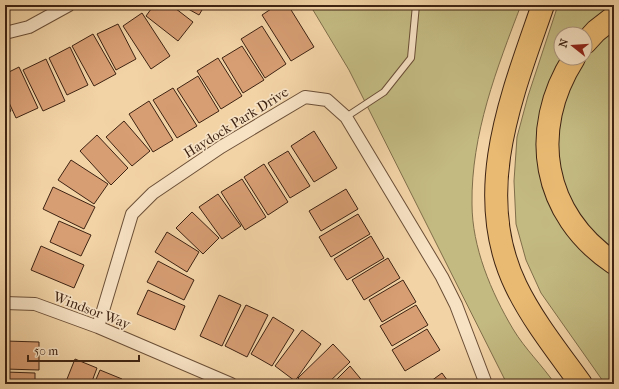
<svg xmlns="http://www.w3.org/2000/svg" width="619" height="389" font-family="'IM FELL French Canon',serif">
<rect width="100%" height="100%" fill="#f2d3a5"/>
<filter id="stains"><feTurbulence type="fractalNoise" baseFrequency=".005" numOctaves="4"/><feColorMatrix values="0 0 0 0 .2 0 0 0 0 .09 0 0 0 0 .02 0 0 0 .5 -.17"/></filter>
<radialGradient id="worn" r=".72"><stop offset=".6" stop-color="#630" stop-opacity="0"/><stop offset="1" stop-color="#630" stop-opacity=".3"/></radialGradient>
<!-- green -->
<path fill="#c3ba81" stroke="#806e4a" d="M310 5H521C497 68 471 134 472 204 472 247 491 292 513 329 525 349 542 365 555 384H507L349 70Z
M558 5H614V9L584 34H561V58H566L542 172 614 272V384H605L541 293 526 260 516 224 514 181 517 137 528 96Z
M614 30V251C606 244 595 238 588 230 583 225 580 218 577 212 542 155 557 69 614 30Z"/>
<!-- building -->
<path fill="#d79d73" stroke="#3e2312" d="M154 5H171L193 22 178 41 146 16Z
M181 5H205L199 15Z
M277 5H288L314 47 291 61 262 15Z
M142 13 170 56 151 69 123 26Z
M118 24 136 59 116 70 97 34Z
M262 26 286 64 265 78 241 39Z
M93 34 116 74 94 86 72 46Z
M242 46 264 80 243 93 222 58Z
M70 47 88 85 67 95 49 58Z
M218 58 242 96 221 109 197 71Z
M46 59 65 101 43 111 23 70Z
M19 67 38 108 16 118 5 94V74Z
M198 76 219 111 199 123 177 89Z
M173 88 197 126 177 138 153 100Z
M5 99 11 111 5 114Z
M149 101 173 140 153 152 129 114Z
M124 121 150 151 132 166 106 137Z
M314 131 337 168 314 182 291 146Z
M97 135 128 168 111 185 80 151Z
M288 151 310 186 290 198 268 163Z
M71 160 108 184 94 204 58 180Z
M264 164 288 202 268 215 244 177Z
M242 179 266 217 245 230 221 192Z
M53 187 95 207 84 229 43 209Z
M346 189 358 209 321 231 309 211Z
M218 194 241 226 222 239 199 207Z
M192 212 219 238 203 254 176 228Z
M358 214 370 234 331 257 319 237Z
M59 221 91 235 81 256 50 242Z
M167 232 199 252 187 272 155 252Z
M371 236 384 258 347 280 334 259Z
M41 246 84 265 74 288 31 270Z
M388 258 400 278 364 300 352 280Z
M158 261 194 280 184 300 147 282Z
M403 280 416 302 382 322 369 300Z
M148 290 185 306 175 330 137 314Z
M219 295 241 305 222 346 200 336Z
M246 305 268 315 247 357 225 346Z
M416 305 428 325 392 346 380 326Z
M273 317 294 330 272 366 251 354Z
M427 329 440 350 405 371 392 350Z
M302 330 321 344 295 381 275 366Z
M5 341 39 342V370L5 369Z
M333 344 350 362 327 384H304L298 378Z
M75 359 97 368 91 384H65Z
M350 366 365 384H332Z
M100 370 122 379 120 384H94Z
M5 372 35 373V384H5Z
M442 373 450 384H427Z"/>
<g fill="none" stroke-linecap="round" stroke-linejoin="round">
<defs>
<path id="lane" d="M346 117 384 92 411 58 416 5"/>
<path id="street" d="M5 33 29 27 69 5
M5 303 35 304 98 327 231 384
M98 327 132 214 153 193 221 147 305 97 327 100 346 117 442 277 456 305 486 384"/>
<path id="highway" d="M543 5C512 95 471 193 516 286 533 321 558 352 581 384
M585 43 596 31 614 17
M574 58C528 130 542 215 614 263"/>
</defs>
<!-- lane casing -->
<use href="#lane" stroke="#6b4f37" stroke-width="8"/>
<!-- street casing -->
<use href="#street" stroke="#6b4f37" stroke-width="14"/>
<!-- highway casing -->
<use href="#highway" stroke="#3e2312" stroke-width="24"/>
<!-- lane -->
<use href="#lane" stroke="#f7e2c4" stroke-width="6"/>
<!-- street -->
<use href="#street" stroke="#f7e2c4" stroke-width="12"/>
<!-- highway -->
<use href="#highway" stroke="#e9ba72" stroke-width="22"/>
</g>
<g text-anchor="middle" stroke-width="3.5" stroke-linejoin="round" paint-order="stroke">
<!-- street labels -->
<g font-size="14" fill="#3e2312" stroke="#f7e2c4">
<text transform="translate(236 122) rotate(-32)" y="5">Haydock Park Drive</text>
<text transform="translate(92 310) rotate(21)" y="5">Windsor Way</text>
</g>
</g>
<!-- margin -->
<rect width="619" height="389" fill="none" stroke="#f2d3a5" stroke-width="20"/>
<rect x="6" y="6" width="607" height="377" fill="none" stroke="#3e2312" stroke-width="2"/>
<rect x="10" y="10" width="599" height="369" fill="none" stroke="#3e2312"/>
<!-- north arrow -->
<g transform="translate(573 46) rotate(287)"><circle r="19" fill="#f7e2c4" stroke="#ad967d"/>
<path d="M0-3L7 15L0 10L-7 15Z" fill="#8f2418"/>
<text y="-6" font-size="11" font-weight="bold" text-anchor="middle" fill="#3e2312">N</text>
</g>
<!-- scale -->
<path d="M28 355v6h111v-6" fill="none" stroke="#3e2312" stroke-width="2"/>
<text x="34" y="355" font-size="12" fill="#3e2312" stroke="#f7e2c4" stroke-width="3" paint-order="stroke">50 m</text>
<rect width="100%" height="100%" filter="url(#stains)"/>
<rect width="100%" height="100%" fill="url(#worn)"/>
</svg>
